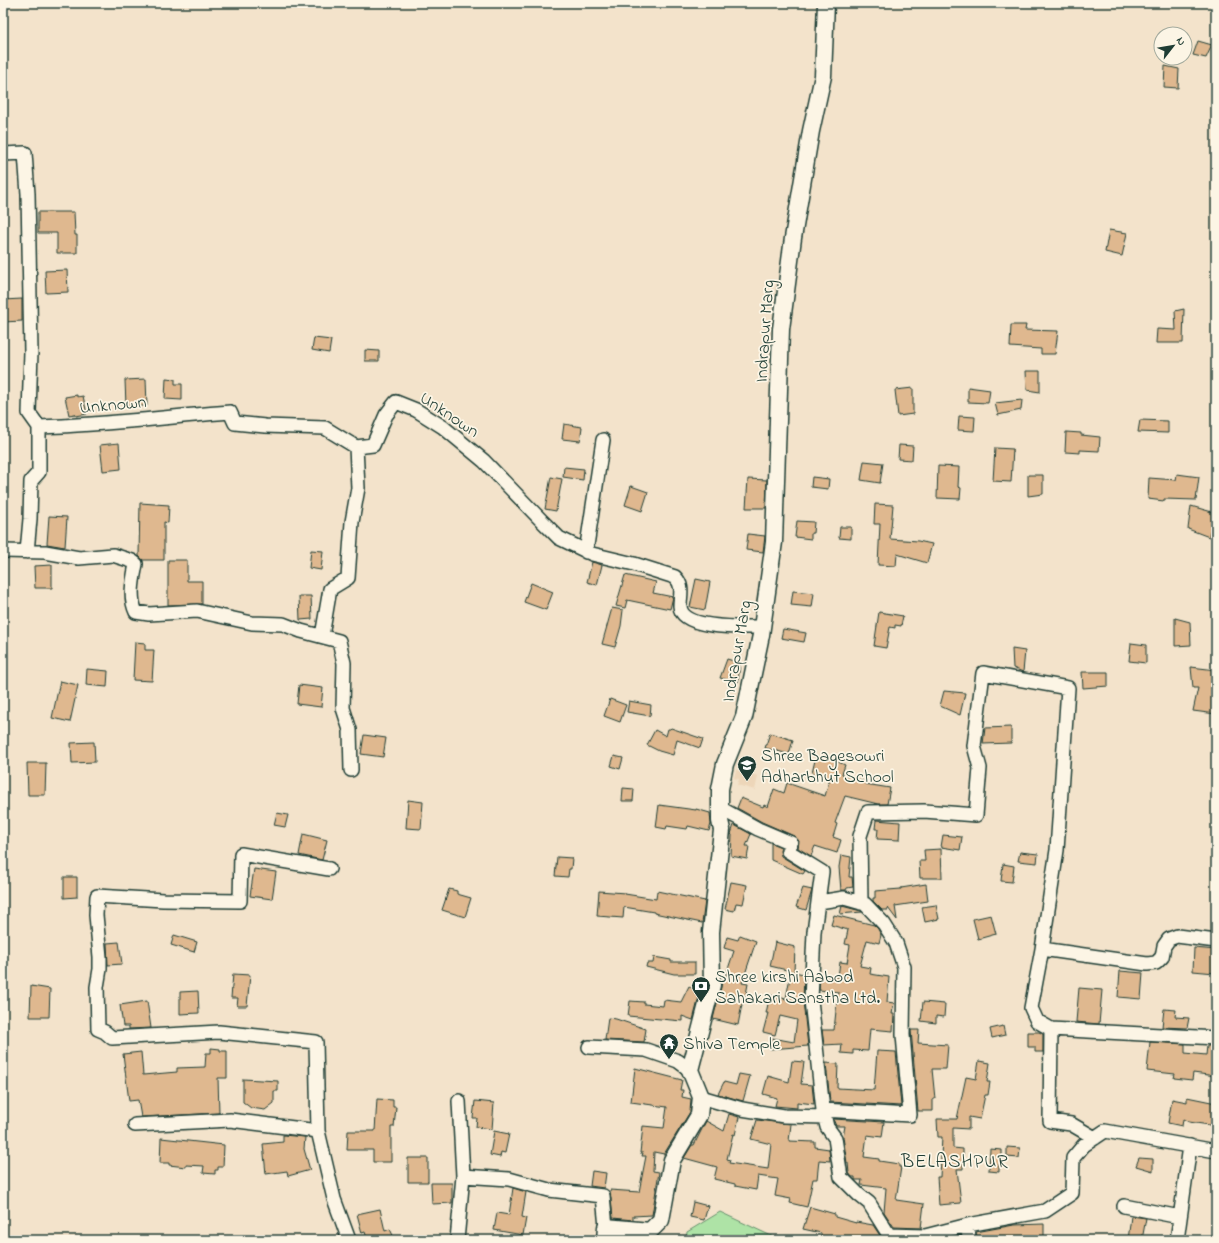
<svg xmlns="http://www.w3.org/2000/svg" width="1219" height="1243" font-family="'Indie Flower',sans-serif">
<rect width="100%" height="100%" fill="#f3e3cb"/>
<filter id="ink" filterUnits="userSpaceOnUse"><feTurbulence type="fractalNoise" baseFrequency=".025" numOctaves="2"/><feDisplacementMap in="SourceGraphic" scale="8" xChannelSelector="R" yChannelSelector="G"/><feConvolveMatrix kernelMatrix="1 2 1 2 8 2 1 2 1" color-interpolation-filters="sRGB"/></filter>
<g filter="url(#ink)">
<!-- built -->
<path fill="#edd6b9" d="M736 770 758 776 755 790 737 785 739 779 734 778Z"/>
<!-- grass -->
<path fill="#aee3a6" stroke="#66906d" d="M720 1212 780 1240H686L687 1232Z"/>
<!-- building -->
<path fill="#dfb88f" stroke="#1f3d34" d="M1198 41 1212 45 1206 58 1193 55Z
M1165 66 1179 69 1178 88 1164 87Z
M38 212H74L75 235H77V253H57V233H38Z
M1109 230 1127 233 1122 256 1105 252Z
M67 270 68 292 46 293 45 271Z
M22 299V321L3 322V300Z
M1184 309 1183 343H1156L1157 329 1176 330 1175 311Z
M1011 325H1026L1025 330 1058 331 1055 354H1041V349L1010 347Z
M314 338 331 340 329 353 312 350Z
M365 350 379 351V361H365Z
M1026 371H1040V392L1027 390Z
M166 378 175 379V384H182V400L165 399Z
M146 379 147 406H126L125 380Z
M968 387 990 390 988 403 968 402Z
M913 388V414L898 416 895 390Z
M77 395V397L83 396 87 414 76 416 75 414 69 415 65 397Z
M1022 400 1021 410 998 415 995 403Z
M959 416 975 417 974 431 958 430Z
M1140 420 1168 421V433L1138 432Z
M564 424 582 427 580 441 562 439Z
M1066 432 1081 433V435L1100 437 1099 451 1080 450V453L1065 452Z
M119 443 121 469 103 471 100 445Z
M899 445 913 446 912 460 898 459Z
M995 448 1013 449 1011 482 993 481Z
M864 461 883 463 880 483 861 480Z
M938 466 959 467 958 487 961 488 960 499 937 498Z
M564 467 584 469 583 480 563 477Z
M1177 474 1199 477 1196 500 1164 499V501L1148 499 1149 478 1176 480Z
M1028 475H1043V494L1028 496Z
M551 477 562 479 556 511 545 509Z
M812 477 829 479 828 489 811 487Z
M748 479 767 480 766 508H746Z
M631 486 648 492 642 511 625 505Z
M140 503 169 505 168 523 164 522V560H143L139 556Z
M875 504 893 505 890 539 918 541 932 544 927 563 897 554 896 566 878 565 880 524H874Z
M1191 506 1212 512 1213 519H1216V530L1210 531 1209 537 1188 529Z
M49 516 67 517 65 547 47 544Z
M797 521 814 522 813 533H811V539L795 537Z
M840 527H851V539L839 538Z
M748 534 765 536 763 552 746 550Z
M311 550 323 551 321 570 309 568Z
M168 560H187V581H202V604L168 605Z
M592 562 602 565 597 585 587 582Z
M52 565V588H35L34 566Z
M625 575 656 582 653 593 673 597 670 609 627 600 625 608 616 606Z
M696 579 710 582 705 610 690 607Z
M531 583 553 592 546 610 524 602Z
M793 591 814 593 812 607 791 605Z
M299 596H311L312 619 300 620Z
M612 608 623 610 621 626 615 647 602 644Z
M879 612 903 616 901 626 895 625V628L890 627 886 648 874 646Z
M1175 618 1190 622 1191 645 1175 646Z
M783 629 806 633 804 642 781 638Z
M135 642 145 643V650H154L152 681 133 680Z
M1131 643 1146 645V663L1129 661Z
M1012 649 1025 651 1023 672 1013 668Z
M727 659 737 662 736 663 740 664 738 682 720 678Z
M1191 667 1216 670V714L1193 711 1198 688H1193Z
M87 669 108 671 107 687 86 685Z
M1082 672H1108V686L1083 688Z
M60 681 78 685 70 722 52 718Z
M299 685 323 688 321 707 297 704Z
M944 691 965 693 960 715 940 706Z
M610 699 626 705 620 722 604 716Z
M629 701 651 705 650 716 627 712Z
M1011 727V743L983 744 985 728Z
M671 728 703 739 700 748 677 740 673 755 659 751 647 745 655 730 666 736 668 729H670Z
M770 733 793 740 789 754 765 748Z
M364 735 386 738 383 757 361 754Z
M94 742 95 762 72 763 71 743Z
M614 756 623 758 620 769 611 766Z
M816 756 834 760 845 765 842 774 866 782 865 784 890 788 887 804H878L845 796 835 823 837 824 833 837 841 840 837 853 815 846 811 856 798 848 799 841 794 836 762 822 737 808 741 798 763 807 764 805 768 807 774 789 784 793 787 783 825 796 830 778 812 773Z
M27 763H46L45 795H28Z
M623 788 634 789 633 801H622Z
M408 800 423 802 421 829 406 828Z
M659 805 696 810V809L710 813 711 824 709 831 688 826 687 829 667 826 666 829 656 827Z
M277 813 288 815 285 827 274 825Z
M876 820 900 822 899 840 877 839 878 829H875Z
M734 825 751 834 746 846H749L747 859 731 856 732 835 731 834Z
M303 834 327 840 322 860 299 855Z
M943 835 962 837 960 850 941 847Z
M771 843 781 847 780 851 781 856 805 871 803 874 771 860Z
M941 849 942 878H920L919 861H925L924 850Z
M1020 852 1038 854 1037 863 1018 861Z
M841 855 851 857 849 877H852L853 887 847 888 846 890H841L839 867Z
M557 857 572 858 571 869H569L568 877 555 876Z
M1003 864 1014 866 1012 882 1001 881Z
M254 869 276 872 272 899 250 896Z
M64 877H77V897L64 898Z
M731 882 747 885 743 904 736 903 734 911 725 909Z
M926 884 928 901 895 906 897 920 888 908V910H882L873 901V898H875V891L901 889V888Z
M803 888 812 890 806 910 796 907Z
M449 889 457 891V894L471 898 465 917 442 910Z
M599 891 625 893V894L656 899 657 891 705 901 702 923 654 913V912L624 907 623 918 597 916Z
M936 905 939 919 925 922 922 907Z
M842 906 861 911 862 912 840 914Z
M834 915 874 925 878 929 881 935 879 943 867 940 860 966 871 968 870 974 889 977 887 1002 894 1003 892 1014H894L893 1031 870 1029 868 1051 853 1050V1054L841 1053 842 1044 824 1045 822 1030H834L838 992 819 990 820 976 838 977 840 962 847 963 850 945 845 944 848 930 831 925Z
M991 915 996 934 978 939 973 919Z
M174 935 197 942 194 952 171 945Z
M740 935 756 941 742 983 748 984 745 999H743L738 1025 713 1019 721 987 722 978H725L734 951 724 948 727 937 738 940Z
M119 942 122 964 108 965 107 943Z
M775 942 795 947 794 972 804 974 803 1001 808 1046 770 1049 772 1038 794 1042 797 1020 780 1016 775 1035 763 1032 768 1013H766L770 995 786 999 791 971 770 966Z
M1194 948 1216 950 1215 973 1193 971Z
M654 957 671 960V962H695V974H674L646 967 647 963H653Z
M1120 971 1143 973 1141 999 1118 997Z
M233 974 250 975 247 1006H237L238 998H231Z
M31 986 50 989 49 1017H30Z
M689 986 700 993 693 1020 682 1016V1021L628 1016 630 1001 644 1002V1004L663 1006 664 1000 681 1002Z
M1079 988 1102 990 1099 1024 1076 1022Z
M198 991 199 1013 180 1014V992Z
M147 1001 151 1028 129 1029V1026H123L120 1005Z
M923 1002 945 1004 944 1017 936 1016V1023L921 1021Z
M1164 1009 1176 1010 1175 1017 1189 1018 1187 1028 1162 1027Z
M608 1018 616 1019 646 1029 644 1042 605 1040Z
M1003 1026 1005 1035 992 1038 990 1029Z
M911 1030H919L918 1043 948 1045 946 1069H932L935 1099H933V1111H918Z
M1028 1032H1039L1043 1034V1052H1035V1047H1028Z
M1150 1042 1185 1044V1053L1206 1055 1207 1046H1216V1076L1193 1073 1192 1080 1174 1078 1175 1074 1147 1071Z
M211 1048 220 1049V1051H227V1078H218L219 1113 141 1117 138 1100 129 1101 123 1054 141 1052 143 1075 177 1072V1068L205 1067 206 1053H211Z
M877 1051 896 1052 901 1106 830 1102 826 1063 838 1064 837 1088 874 1090Z
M792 1061 804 1062 801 1084 812 1085 814 1104 797 1102V1108L775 1106 777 1098 763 1094 768 1076 789 1082Z
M979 1061 990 1063 987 1082H990L988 1095H985L980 1119 969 1117V1129L953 1128V1148L963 1149V1169H957L961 1203 939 1205 937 1177H940L942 1137H938L937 1119H957L966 1077 976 1079Z
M635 1068 682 1080 680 1090H683L682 1097 691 1099 690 1112 664 1154 654 1152 653 1171 659 1172 652 1215 633 1216V1220L613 1218 610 1190 639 1192 646 1156H642L643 1153H640L643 1126 664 1128 667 1107 631 1102Z
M739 1074 750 1076 743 1101 718 1094 724 1082 736 1085Z
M243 1079 278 1081V1091H274V1103L265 1110 251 1108 243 1102Z
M1187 1097 1216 1103V1126L1189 1122 1183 1119 1182 1126 1168 1123 1172 1099 1187 1102Z
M377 1099 393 1100V1107H396L394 1127H391V1162H373V1150H347L348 1131H375Z
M475 1101 494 1103 492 1129 476 1127 477 1118H473Z
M729 1114 739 1117 735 1135 733 1134 727 1159 730 1160 729 1163 768 1169 771 1144 751 1139 757 1120 791 1124 789 1141 815 1142V1147L829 1149 830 1161 819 1160 817 1179H813L807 1207 790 1203 791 1199 775 1196 778 1179 758 1176 756 1190 735 1186V1184L714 1179 717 1167 684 1158 692 1145H694L706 1121 724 1131Z
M833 1119 884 1122 882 1137 867 1135 864 1157 879 1159V1161L899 1164V1167H901L896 1200 924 1204 921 1228 894 1227 884 1212 886 1188 861 1185 862 1180H855V1177H852L849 1173 848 1163H847L843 1137 845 1126H836Z
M494 1131 509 1134 505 1153 501 1152 500 1157 490 1155Z
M283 1135 305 1137 304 1149 310 1170 288 1176 287 1171 266 1174 263 1144 283 1142Z
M161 1138 224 1145 223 1167H218V1170H215V1174L203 1173 204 1166 186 1165V1167L169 1165V1163H160Z
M1007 1147 1020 1148 1019 1158 1007 1157Z
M990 1149 1002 1150V1164H999V1172L989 1171Z
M408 1158H428V1182H408Z
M1139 1158 1153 1159V1171L1136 1166Z
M592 1171 606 1173 604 1188 590 1186Z
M431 1183H452V1203L432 1204Z
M513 1188 526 1192 522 1217 526 1218 523 1235 494 1230 497 1213 509 1215Z
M693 1202 708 1206 704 1220 690 1217Z
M810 1207 835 1214V1217L856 1223V1222L873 1225 883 1240H836L821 1236V1233L803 1229Z
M380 1209 385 1231 390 1229 395 1240H364L367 1238 365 1232 362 1233 357 1214Z
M1131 1216 1146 1218 1142 1240H1128Z
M1044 1224V1238H1039V1240H977L976 1232 1014 1225Z"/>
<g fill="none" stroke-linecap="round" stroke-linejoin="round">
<defs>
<path id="minor" d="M3 154 25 153 28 194 31 352 29 413 39 427
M3 551 45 552 79 558 113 555 132 561 136 564C133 580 129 597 136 612L149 614 197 611 252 623 283 624 301 631 339 641 344 663 343 708 350 730 351 770
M27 552 30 519 31 481 39 472V427C103 425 166 417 230 412L235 423 265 426 325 428 356 447 373 445 386 415 396 402 416 410 443 427 484 461 541 520 559 538 592 554 634 564 675 577C684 586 680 595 680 606 681 630 745 627 762 627
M586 552 603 440
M322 636 330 589 348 578 352 522 358 488 356 447
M720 808 758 829 791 843 788 851 822 872 814 932 811 1000 823 1110 827 1127 835 1138 841 1177 859 1195 869 1203 889 1235 925 1236 968 1225 1045 1211 1072 1193 1073 1158 1084 1145 1105 1131 1216 1151
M819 902 844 898 865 904 884 924 896 943 904 967 903 1035 910 1115 823 1110
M861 903 860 836 868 812 924 811 976 815 980 768 974 746 983 673 1068 688 1057 850 1042 949 1031 1008 1037 1021 1051 1029 1050 1121 1071 1124 1095 1138
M1042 949 1147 964 1156 963 1162 957 1164 946 1169 939 1177 936 1216 941
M1051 1029 1216 1038
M589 1047 646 1050 678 1061 690 1070
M701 1097 742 1109 784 1116 825 1117
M459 1101 463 1176
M135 1125 230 1120 318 1131 334 1199 349 1240
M318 1131 316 1042 219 1032 112 1038 105 1032 98 1029 97 987 100 969V957L96 915 97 896 163 900 240 901 241 854 329 869
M1124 1206 1180 1217
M968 1225 969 1240
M457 1240 463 1176 509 1179 549 1190 603 1196 606 1227
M1177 1240 1190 1146"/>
<path id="tertiary" d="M605 1240 606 1227 650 1231 661 1220 672 1160 699 1115 701 1097 690 1070 712 985 711 932 722 830 720 821V789L725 764 744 717 761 635 774 542 781 329 793 238 811 131 823 76 826 3"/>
</defs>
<!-- minor casing -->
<use href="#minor" stroke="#1f3d34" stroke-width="16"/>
<!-- tertiary casing -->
<use href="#tertiary" stroke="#1f3d34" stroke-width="19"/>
<!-- minor -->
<use href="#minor" stroke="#fcf5e5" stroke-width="13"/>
<!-- tertiary -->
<use href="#tertiary" stroke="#fcf5e5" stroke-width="16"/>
</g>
</g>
<!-- icons -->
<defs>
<symbol id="school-pin" viewBox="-11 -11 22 30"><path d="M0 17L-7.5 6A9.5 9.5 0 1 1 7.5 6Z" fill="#1f3d34" stroke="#fcf5e5"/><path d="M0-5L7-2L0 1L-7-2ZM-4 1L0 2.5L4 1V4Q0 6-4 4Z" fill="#fff"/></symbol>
<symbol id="bank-pin" viewBox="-11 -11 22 30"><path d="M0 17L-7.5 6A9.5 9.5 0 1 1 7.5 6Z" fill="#1f3d34" stroke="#fcf5e5"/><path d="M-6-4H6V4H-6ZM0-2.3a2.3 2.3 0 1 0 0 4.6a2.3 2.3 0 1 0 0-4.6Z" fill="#fff"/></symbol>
<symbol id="temple-pin" viewBox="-11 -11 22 30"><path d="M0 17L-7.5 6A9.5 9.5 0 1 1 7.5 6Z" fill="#1f3d34" stroke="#fcf5e5"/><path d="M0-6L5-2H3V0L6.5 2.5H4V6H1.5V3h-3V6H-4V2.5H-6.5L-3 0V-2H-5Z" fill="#fff"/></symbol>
</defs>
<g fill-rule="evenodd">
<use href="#school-pin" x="736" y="754" width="22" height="30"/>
<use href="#bank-pin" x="690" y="975" width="22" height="30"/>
<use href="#temple-pin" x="658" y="1032" width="22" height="30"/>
</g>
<g text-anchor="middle" stroke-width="3.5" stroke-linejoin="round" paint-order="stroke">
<!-- street labels -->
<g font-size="18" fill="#1f3d34" stroke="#fcf5e5">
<text transform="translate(764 331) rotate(-86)" y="6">Indrapur Marg</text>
<text transform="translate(113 404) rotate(-5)" y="6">Unknown</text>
<text transform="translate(450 414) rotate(34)" y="6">Unknown</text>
<text transform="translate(736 651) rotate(-80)" y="6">Indrapur Marg</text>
</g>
<!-- poi labels -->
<g font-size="18" fill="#1f3d34" stroke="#fcf5e5" text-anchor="start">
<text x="761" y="761">Shree Bagesowri<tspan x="761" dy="21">Adharbhut School</tspan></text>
<text x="715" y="982">Shree kirshi Aabod<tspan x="715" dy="21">Sahakari Sanstha Ltd.</tspan></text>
<text x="683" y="1049">Shiva Temple</text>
</g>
<!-- neighbourhood labels -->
<g font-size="19" letter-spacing="1" fill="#1f3d34" stroke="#fcf5e5">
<text x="955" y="1167">BELASHPUR</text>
</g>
</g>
<!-- margin -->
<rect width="1219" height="1243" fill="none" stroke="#fcf5e5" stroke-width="16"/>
<rect x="8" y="8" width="1203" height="1227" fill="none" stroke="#1f3d34" stroke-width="1.5" filter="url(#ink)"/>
<!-- north arrow -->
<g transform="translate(1173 46) rotate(59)"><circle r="19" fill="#fcf5e5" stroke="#a4ab9e"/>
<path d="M0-3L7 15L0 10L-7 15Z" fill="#1f3d34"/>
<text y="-6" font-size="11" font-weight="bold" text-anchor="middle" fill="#1f3d34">N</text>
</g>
</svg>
